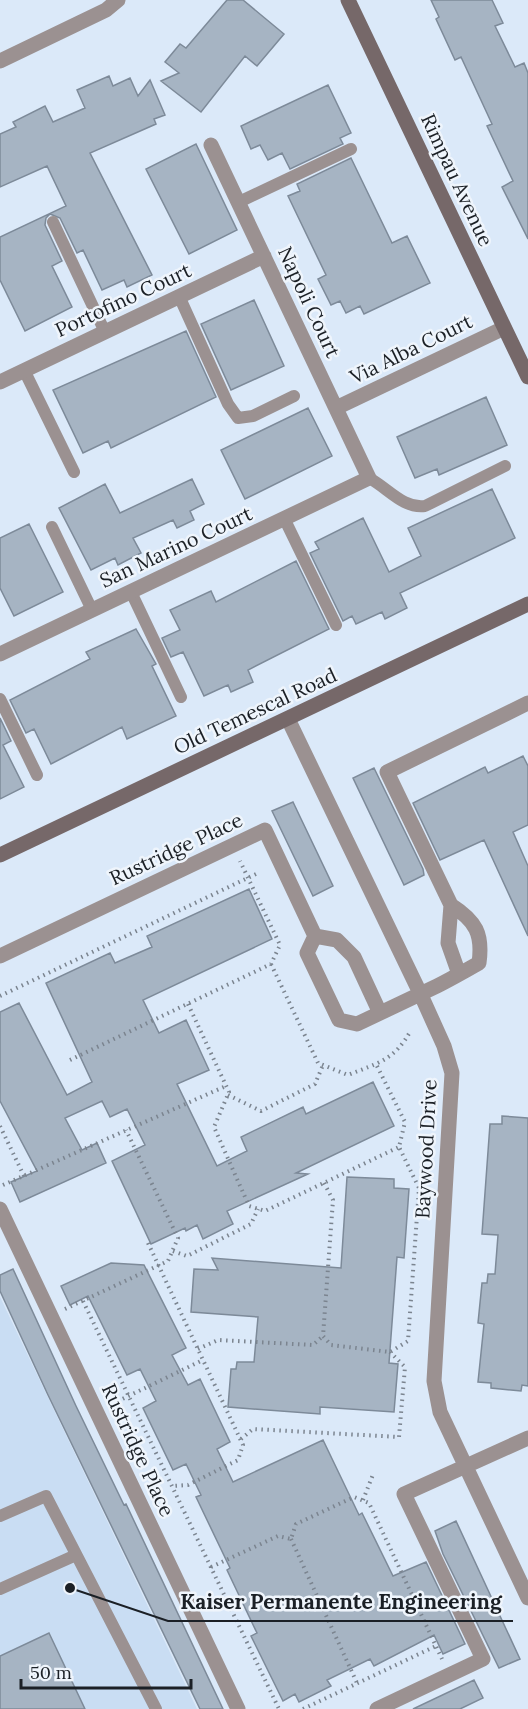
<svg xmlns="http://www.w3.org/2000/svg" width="528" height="1709" font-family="Lora,serif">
<rect width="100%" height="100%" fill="#dbe9f9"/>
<!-- built -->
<path fill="#c9ddf3" d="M0 1297 66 1435 197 1709H0Z"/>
<!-- building -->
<path fill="#a6b4c3" stroke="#7d8a99" stroke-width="1.5" d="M227 0H243L284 34 257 66 245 56 201 112 161 81 179 73 165 62 180 44 186 48Z
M431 0H492L503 23 495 26 515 67 524 63 528 73V239L502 187 513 181 487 126 492 124 461 57 455 60 436 19 439 17Z
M109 76 113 86 130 78 138 96 150 80 165 115 154 119 156 124 90 153 152 275 127 287 124 280 102 290 83 250 77 253 60 218 50 214 46 218 45 225 62 261 52 266 72 307 25 331 0 280V237L66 206 47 166 0 187V134L16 127 13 122 45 106 53 122 85 108 77 90Z
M328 85 351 133 340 138 343 144 290 169 282 153 268 160 260 145 251 149 241 126Z
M196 144 237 230 189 254 146 169Z
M351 158 392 243 407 236 430 283 364 314 360 306 346 313 340 301 331 305 318 279 326 275 288 196 300 191 297 184Z
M254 300 284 366 231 390 201 324Z
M186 331 216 397 111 448 108 441 83 453 53 390Z
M486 397 507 445 439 475 437 469 415 478 397 437Z
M308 408 332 456 245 499 221 450Z
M192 479 204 504 190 511 194 520 177 528 173 520 133 538 141 553 118 565 115 558 91 570 59 508 105 484 120 513Z
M492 489 515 538 400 593 407 608 385 619 382 612 356 624 352 616 343 621 310 553 319 549 315 542 363 518 389 572 421 556 408 528Z
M29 524 63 592 14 616 0 588V538Z
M296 561 329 629 248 670 253 682 231 692 228 685 204 696 183 652 171 657 162 638 180 630 170 610 211 591 216 602Z
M136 629 156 664 152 666 176 716 127 739 122 727 51 764 34 729 26 733 10 700 90 659 86 652Z
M0 718 11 741 3 745 24 787 0 799Z
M523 756 528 766V825L513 832 528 866V936L484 840 440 860 413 803 485 767 488 773Z
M374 768 423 869 424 875 404 885 353 778Z
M293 802 333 886 313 896 272 811Z
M249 889 272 939 143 1000 159 1033 186 1020 209 1070 177 1084 217 1166 247 1151 241 1137 303 1107 306 1114 373 1082 394 1126 296 1173 308 1174 227 1211 233 1224 203 1239 197 1225 186 1231 185 1228 151 1244 112 1161 145 1145 127 1109 110 1117 102 1101 65 1118 82 1150 97 1143 106 1163 20 1202 11 1182 37 1171 0 1101V1012L19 1003 67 1095 92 1082 46 983 110 953 115 963 152 947 147 936Z
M502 1116 528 1118V1386L522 1385 521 1391 491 1388V1383L478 1382 484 1324 478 1323 482 1283H487L488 1274H495L498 1235 482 1234 490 1124H502Z
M347 1177 394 1179V1188L409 1189 404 1258 397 1257 389 1363 398 1364 394 1412 320 1407V1414L228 1407 231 1369H236L237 1362H254L258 1317 191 1312 194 1269 218 1270 212 1258 341 1268Z
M111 1263 144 1265 186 1348 172 1355 188 1385 200 1379 230 1442 217 1449 233 1482 323 1440 359 1515 362 1513 393 1576 426 1562 465 1644 443 1654 434 1635 374 1666 370 1659 327 1680 331 1686 299 1702 295 1694 283 1701 251 1636 257 1633 227 1570 230 1568 196 1497 201 1495 186 1464 173 1470 143 1408 156 1401 140 1369 127 1375 88 1296 70 1305 61 1286Z
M13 1269 76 1406 124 1505 126 1504 223 1709H200L48 1395 0 1291V1275Z
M456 1521 520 1659 499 1668 443 1554 435 1531Z
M49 1633 85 1709H0V1656Z
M474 1680 483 1698 460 1709H413Z"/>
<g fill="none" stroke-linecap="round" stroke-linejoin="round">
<!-- path -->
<path stroke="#7b848f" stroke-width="4" stroke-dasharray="1.5 4.5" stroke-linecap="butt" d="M271 964 318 1063 348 1075C378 1063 395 1060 411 1030
M0 996 256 874
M188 1004 229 1092 214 1127 249 1206 265 1211 399 1147
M70 1060 271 964 280 945 240 861
M228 1095 261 1111 315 1084 323 1065
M0 1126 24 1176
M324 1183 333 1200 323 1336 331 1345 390 1352 408 1341 419 1188 399 1147 405 1122 376 1064
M3 1185 226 1086
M148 1243 243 1445 238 1460 188 1485 172 1486
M173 1251 187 1256 251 1224 258 1209
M83 1301 279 1709
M65 1309 168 1261 178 1238 126 1130
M198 1349 218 1340 313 1345 323 1336
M112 1404 203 1360
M241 1439 253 1429 399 1437 405 1367 390 1352
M363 1500 374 1472
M291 1539 357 1683
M211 1567 278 1536 291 1539 296 1524 354 1497 369 1503 442 1659
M303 1709 436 1646"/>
<!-- lane -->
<path stroke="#9b9191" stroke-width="12" d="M239 202 351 149
M53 222 105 332
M179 296 228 404 238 418 253 416 294 396
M24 370 74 472
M369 478C388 488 403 509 425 506L505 466
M284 518 336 625
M52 527 92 610
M131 592 181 697
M0 699 37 775
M0 1516 46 1496 156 1709
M0 1589 76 1555"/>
<!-- street -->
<path stroke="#9b9191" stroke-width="15" d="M0 61 106 10 118 0
M0 382 264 256
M336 408 504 328
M0 654 369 478 211 145
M288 719 421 995 444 1046 452 1073 434 1381 440 1412 528 1598
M451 905 387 772 528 703
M0 956 265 830 315 936
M380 1013 354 957 337 940 315 936 307 953 339 1020 357 1024 437 986C451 979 465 971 479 963 483 934 476 921 451 905L448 943 459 974
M0 1209 238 1709
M377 1709 483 1659 404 1494 528 1438"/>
<!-- secondary -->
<path stroke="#766869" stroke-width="15" d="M348 0 528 377
M0 855 528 604"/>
</g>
<g text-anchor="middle" stroke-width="5" stroke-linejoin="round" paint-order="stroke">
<!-- street labels -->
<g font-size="20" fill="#1b2026" stroke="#eff5fc">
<text transform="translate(457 180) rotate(65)" y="7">Rimpau Avenue</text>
<text transform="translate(123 300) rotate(-25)" y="7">Portofino Court</text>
<text transform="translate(309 302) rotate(65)" y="7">Napoli Court</text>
<text transform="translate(411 349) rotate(-26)" y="7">Via Alba Court</text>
<text transform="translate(176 547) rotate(-25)" y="7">San Marino Court</text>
<text transform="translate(255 711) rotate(-25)" y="7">Old Temescal Road</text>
<text transform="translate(176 849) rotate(-25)" y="7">Rustridge Place</text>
<text transform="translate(426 1149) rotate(-87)" y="7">Baywood Drive</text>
<text transform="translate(138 1450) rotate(65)" y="7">Rustridge Place</text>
</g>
</g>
<!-- callouts -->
<path fill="none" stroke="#1b2026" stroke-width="2" d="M70 1588L168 1621H513"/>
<circle fill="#1b2026" stroke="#eff5fc" stroke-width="2" cx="70" cy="1588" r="6"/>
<g font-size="21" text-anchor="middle" font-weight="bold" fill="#1b2026" stroke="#eff5fc" stroke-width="5" stroke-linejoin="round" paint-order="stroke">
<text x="341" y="1609">Kaiser Permanente Engineering</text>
</g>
<!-- scale -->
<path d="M21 1679v9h170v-9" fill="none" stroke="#1b2026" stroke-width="3"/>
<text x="30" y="1679" font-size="18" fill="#1b2026" stroke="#eff5fc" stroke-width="4.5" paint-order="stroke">50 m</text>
</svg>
